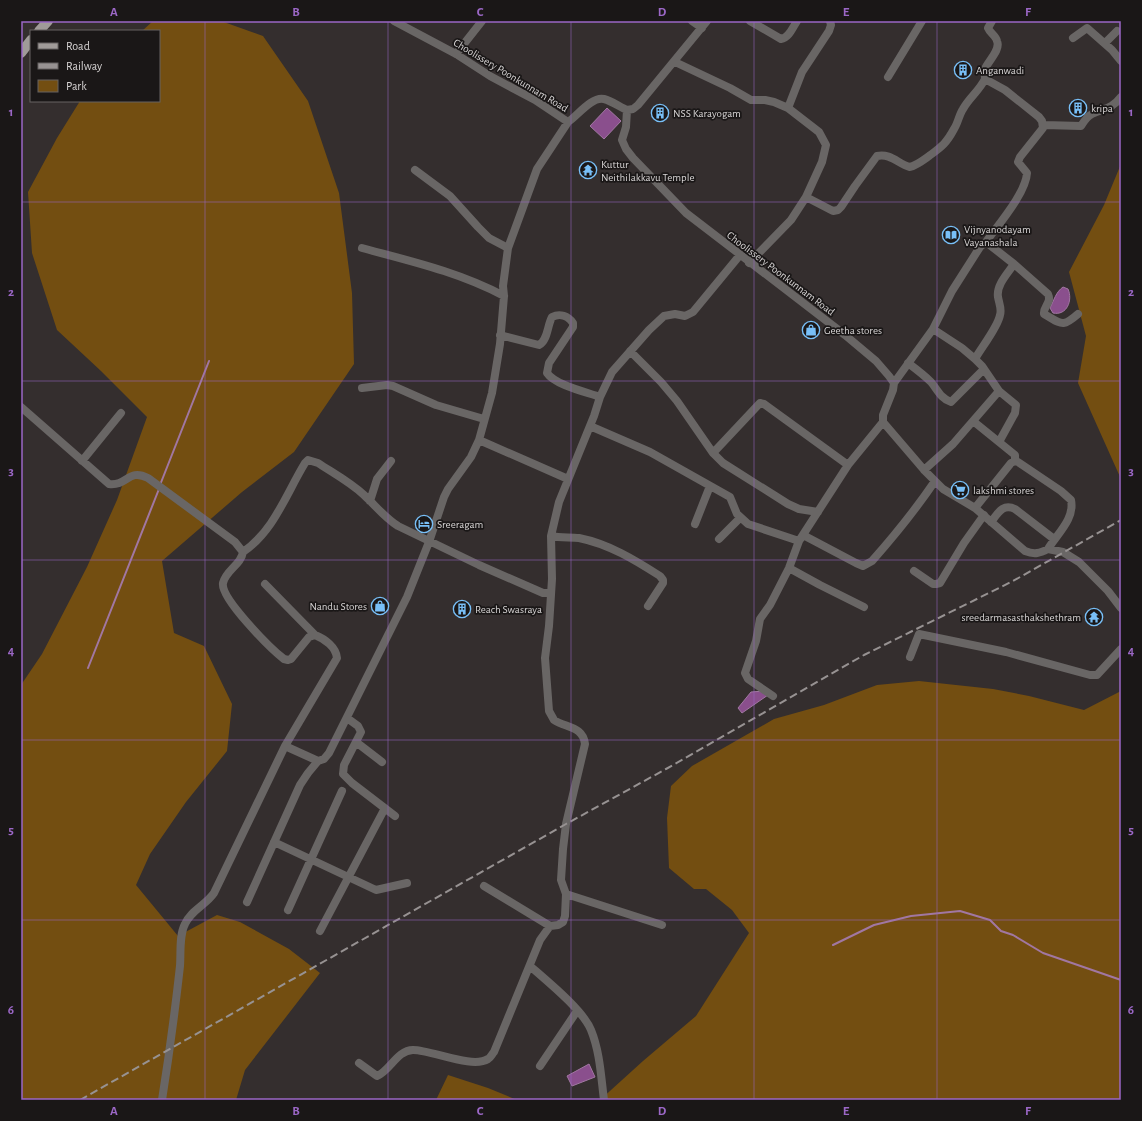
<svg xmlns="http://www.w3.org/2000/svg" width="1142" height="1121" font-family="'Alegreya Sans',sans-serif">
<rect width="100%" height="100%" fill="#342e2e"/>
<!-- green -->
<path fill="#734e11" d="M153 21H221L263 36 308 101 339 193 352 293 354 364 294 452 242 492 162 561 174 633 204 646 232 704 227 751 186 802 150 854 136 885 178 936 217 915 240 922 289 949 320 973 245 1070 236 1100H21V685L42 654 87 567 117 500 147 417 101 371 57 330 32 253 28 192 57 138 80 101H159V31H142Z
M1121 164V479L1078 383 1086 336 1069 272 1104 205Z
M919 681 993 689 1029 696 1084 710 1121 691V1100H600L643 1061 696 1016 749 933 732 910 706 889H694L669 868 667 818 671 786 692 766 774 719 824 705 877 685Z
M448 1075 488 1088 517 1100H436Z"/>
<!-- water -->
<path fill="#8a4f8d" stroke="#a177a2" d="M607 108 621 121 604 139 590 126Z
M1063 287 1068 289C1073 300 1067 316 1053 313L1050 308C1054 300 1056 292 1063 287Z
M764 691 768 695 742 713 738 708 751 692Z
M589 1064 595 1077 572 1086 567 1076Z"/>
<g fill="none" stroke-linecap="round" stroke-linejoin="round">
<!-- stream -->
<path stroke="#a177a2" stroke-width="2" d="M160 485 209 361
M88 668 159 489
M833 945 874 925 911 916 960 911 990 920 1001 931 1013 935 1043 953 1121 980"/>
<!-- minor -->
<path stroke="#696665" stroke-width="8" d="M394 21 456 54 490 76 535 100 568 122C577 116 592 96 604 99 612 101 620 107 627 110L626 127 622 140 626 149 633 158 686 213 845 335 876 361 889 376 894 383 893 390 883 415V422L925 471 943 489 975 508 1025 551C1035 555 1040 553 1048 549L1063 552 1079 562 1108 591 1121 608
M692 21 702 28
M750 21 781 39C789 38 793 27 797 21
M1073 38 1087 28 1112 50 1121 61
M1105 43 1117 31
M456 54 482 21
M675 62 730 88 751 100H765L774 102 788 108 819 132 826 145 822 162 806 197 791 220 749 263
M888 77 922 21
M788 108 802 72 829 31 831 25 830 21
M627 110 633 109 638 105 707 21
M1044 125 1081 126C1084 121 1088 116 1092 114 1104 108 1111 110 1121 97
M415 170 450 196 478 227 489 238 508 248
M806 197 833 211 838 210 841 207 855 186 877 156C891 153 898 164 910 167 917 165 922 161 929 156 941 147 946 144 954 129 958 123 959 115 963 109 969 98 979 91 985 79
M986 242 1014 264 1048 294C1052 303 1043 306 1044 314 1062 324 1062 328 1078 314
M362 248C410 261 459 272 504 296
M933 329 962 348 975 359 982 366 999 391 1016 405 1015 413 999 442
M500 335 539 345C548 340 547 326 552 317 560 313 568 316 573 323V327L549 363 547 373C555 385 586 392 600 397
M630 351 661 382 677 401 713 453 723 463 788 504 799 509 818 512
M975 359C981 348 998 327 1000 315 1002 309 999 303 998 297 996 285 1008 273 1014 264
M908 363C916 369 924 375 931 382 937 389 941 399 951 402L984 369
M894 383 933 329 952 291 980 247 986 242C998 225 1026 193 1027 173L1018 162 1020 157 1043 128 1042 121 1039 117 1005 90 985 79C985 76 984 72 985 69 988 61 1001 50 997 41 996 36 990 33 988 28L992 21
M362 388 387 385 393 386 436 405 484 419
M21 407 109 484C128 486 128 468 148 478L235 542 243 552C241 565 226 570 223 583 220 598 271 649 284 659L288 660 291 659 309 637 315 635C325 639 336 647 337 658L285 746
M973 421 1015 455V461
M590 426 650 452 730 497 737 514 748 524 799 541
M479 440 568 479
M713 453 760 403 764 404 848 465
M82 461 121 413
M924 470 953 444 999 391
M370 501 377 479 391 461
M975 508 1011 463 1015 461 1018 462 1061 491 1071 500C1075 519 1057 534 1048 549
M991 522C998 513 1003 503 1015 509L1054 539
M695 524 710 486
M803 535 856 563 863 566 872 561C895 535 916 509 935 481
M551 536C560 538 570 537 579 538 609 544 635 560 660 576L663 580V583L648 606
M719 539 740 518
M243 552C274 531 286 494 305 463L308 460 318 463C333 473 350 482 364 495 375 505 385 518 398 526L479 565 543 593H551
M789 568 820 585 864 607
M914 571 933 584H936L940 583 964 543 984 515
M265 584 315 635
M910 657 919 634 1006 652 1090 675H1097L1121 649
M773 696 748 679 745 673 756 641 760 619 770 605 789 568 799 541 848 465 883 422
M347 718 358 726 361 732 344 765 343 774 352 783 395 816
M356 742 382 762
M274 842 376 890 407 883
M484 886 550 926
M566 894 662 925
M247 902 300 785 308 773 318 761
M288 910 342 791
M320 931 385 808
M530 966C547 981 583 1010 591 1030 600 1052 601 1077 604 1100
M359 1063 377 1076C390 1071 397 1050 413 1050 432 1050 472 1069 488 1059 491 1057 492 1054 494 1052L540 940 550 926 558 925 563 922 565 916 566 894 561 880 563 849 566 824 585 744C583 726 566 728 554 720L549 711 545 658 549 626 552 579 551 536 559 502 594 416 600 397 612 372 649 330 664 316 675 314 685 316 693 312 740 255
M540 1066 577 1011
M162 1100C169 1056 175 1011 180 966 181 953 179 935 185 924 191 910 206 905 214 893L285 746 318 761 324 759 329 753 407 597 429 542 444 497 448 489 471 457 479 440 492 393 500 344 504 296 503 286 508 248 537 169 568 122"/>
<!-- major -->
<path stroke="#a09b99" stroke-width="10" d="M39 31 48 21
M21 53 31 40"/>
<!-- rail -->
<path stroke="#979292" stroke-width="2" stroke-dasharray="8 4" stroke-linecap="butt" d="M80 1100 566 824 666 769 864 655 1013 581 1121 520"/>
</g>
<!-- grid -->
<path fill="none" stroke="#9b67c6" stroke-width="1" stroke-opacity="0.55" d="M205 21V1100M388 21V1100M571 21V1100M754 21V1100M937 21V1100M21 202H1121M21 381H1121M21 560H1121M21 740H1121M21 920H1121"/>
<!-- icons -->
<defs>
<symbol id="building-ring" viewBox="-11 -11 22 22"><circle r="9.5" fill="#1a1717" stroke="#78bff7" stroke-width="1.5"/><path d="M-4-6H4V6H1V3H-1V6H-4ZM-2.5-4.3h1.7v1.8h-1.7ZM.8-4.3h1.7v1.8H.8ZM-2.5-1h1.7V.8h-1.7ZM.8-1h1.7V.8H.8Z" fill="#78bff7"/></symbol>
<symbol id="temple-ring" viewBox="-11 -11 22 22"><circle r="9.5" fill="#1a1717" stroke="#78bff7" stroke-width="1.5"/><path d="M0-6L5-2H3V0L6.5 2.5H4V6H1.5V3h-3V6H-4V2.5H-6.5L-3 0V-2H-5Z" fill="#78bff7"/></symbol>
<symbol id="library-ring" viewBox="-11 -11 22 22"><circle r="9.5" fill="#1a1717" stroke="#78bff7" stroke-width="1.5"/><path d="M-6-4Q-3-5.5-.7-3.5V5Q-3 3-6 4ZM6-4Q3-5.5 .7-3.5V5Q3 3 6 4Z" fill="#78bff7"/></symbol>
<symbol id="shop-ring" viewBox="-11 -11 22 22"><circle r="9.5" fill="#1a1717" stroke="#78bff7" stroke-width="1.5"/><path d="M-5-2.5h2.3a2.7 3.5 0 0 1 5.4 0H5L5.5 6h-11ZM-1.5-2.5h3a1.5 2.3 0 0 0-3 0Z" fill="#78bff7"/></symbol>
<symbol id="supermarket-ring" viewBox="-11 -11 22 22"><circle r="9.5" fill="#1a1717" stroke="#78bff7" stroke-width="1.5"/><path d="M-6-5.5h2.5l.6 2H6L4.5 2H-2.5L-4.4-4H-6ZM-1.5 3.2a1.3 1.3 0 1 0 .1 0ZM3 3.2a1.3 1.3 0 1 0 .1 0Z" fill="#78bff7"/></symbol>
<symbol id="hotel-ring" viewBox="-11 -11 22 22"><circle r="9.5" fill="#1a1717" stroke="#78bff7" stroke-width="1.5"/><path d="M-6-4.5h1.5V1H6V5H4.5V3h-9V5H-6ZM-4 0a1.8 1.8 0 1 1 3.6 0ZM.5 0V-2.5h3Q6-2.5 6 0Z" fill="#78bff7"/></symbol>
</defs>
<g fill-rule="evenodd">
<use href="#building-ring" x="953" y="60" width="20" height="20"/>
<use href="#building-ring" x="1068" y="98" width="20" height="20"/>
<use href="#building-ring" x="650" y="103" width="20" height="20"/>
<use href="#temple-ring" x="578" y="160" width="20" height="20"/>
<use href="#library-ring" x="941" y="225" width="20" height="20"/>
<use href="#shop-ring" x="801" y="320" width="20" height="20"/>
<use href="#supermarket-ring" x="950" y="480" width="20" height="20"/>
<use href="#hotel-ring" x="414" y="514" width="20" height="20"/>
<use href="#shop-ring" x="370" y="596" width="20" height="20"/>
<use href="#building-ring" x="452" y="599" width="20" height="20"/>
<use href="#temple-ring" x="1084" y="607" width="20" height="20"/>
</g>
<g text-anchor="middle" stroke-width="3.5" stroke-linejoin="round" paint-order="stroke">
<!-- poi labels -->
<g font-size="11" fill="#d7d4d4" stroke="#1a1717" text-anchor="start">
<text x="976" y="74">Anganwadi</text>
<text x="1091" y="112">kripa</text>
<text x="673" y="117">NSS Karayogam</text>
<text x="601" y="168">Kuttur<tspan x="601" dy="13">Neithilakkavu Temple</tspan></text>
<text x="964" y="233">Vijnyanodayam<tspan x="964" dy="13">Vayanashala</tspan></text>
<text x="824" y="334">Geetha stores</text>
<text x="973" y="494">lakshmi stores</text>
<text x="437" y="528">Sreeragam</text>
<text x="367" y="610" text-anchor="end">Nandu Stores</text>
<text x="475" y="613">Reach Swasraya</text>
<text x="1081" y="621" text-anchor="end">sreedarmasasthakshethram</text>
</g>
<!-- street labels -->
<g font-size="11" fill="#d7d4d4" stroke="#1a1717">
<text transform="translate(511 75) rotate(31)" y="4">Choolissery Poonkunnam Road</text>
<text transform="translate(781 273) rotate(37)" y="4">Choolissery Poonkunnam Road</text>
</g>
</g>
<!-- border -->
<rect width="1142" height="1121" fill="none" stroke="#1a1717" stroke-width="44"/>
<!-- legend -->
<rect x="30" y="30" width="130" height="72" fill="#1a1717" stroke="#666363"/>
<rect x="38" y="43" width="20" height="6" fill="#a09b99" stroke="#666363"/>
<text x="66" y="50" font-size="12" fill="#d7d4d4">Road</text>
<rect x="38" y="63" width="20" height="6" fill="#979292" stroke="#666363"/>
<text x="66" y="70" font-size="12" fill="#d7d4d4">Railway</text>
<rect x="38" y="80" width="20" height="12" fill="#734e11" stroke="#666363"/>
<text x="66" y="90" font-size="12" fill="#d7d4d4">Park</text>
<rect x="22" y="22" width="1098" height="1077" fill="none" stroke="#9b67c6" stroke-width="1.5"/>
<g font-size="13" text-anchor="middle" font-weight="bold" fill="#9b67c6">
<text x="114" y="16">A</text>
<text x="296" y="16">B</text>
<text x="480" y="16">C</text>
<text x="662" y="16">D</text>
<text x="846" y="16">E</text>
<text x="1028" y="16">F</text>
<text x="11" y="116">1</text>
<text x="1131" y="116">1</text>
<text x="11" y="296">2</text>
<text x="1131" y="296">2</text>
<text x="11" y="475">3</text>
<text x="1131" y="475">3</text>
<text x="11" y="655">4</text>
<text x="1131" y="655">4</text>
<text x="11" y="834">5</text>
<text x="1131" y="834">5</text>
<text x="11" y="1014">6</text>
<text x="1131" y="1014">6</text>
<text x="114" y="1115">A</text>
<text x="296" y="1115">B</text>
<text x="480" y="1115">C</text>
<text x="662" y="1115">D</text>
<text x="846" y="1115">E</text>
<text x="1028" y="1115">F</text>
</g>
</svg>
